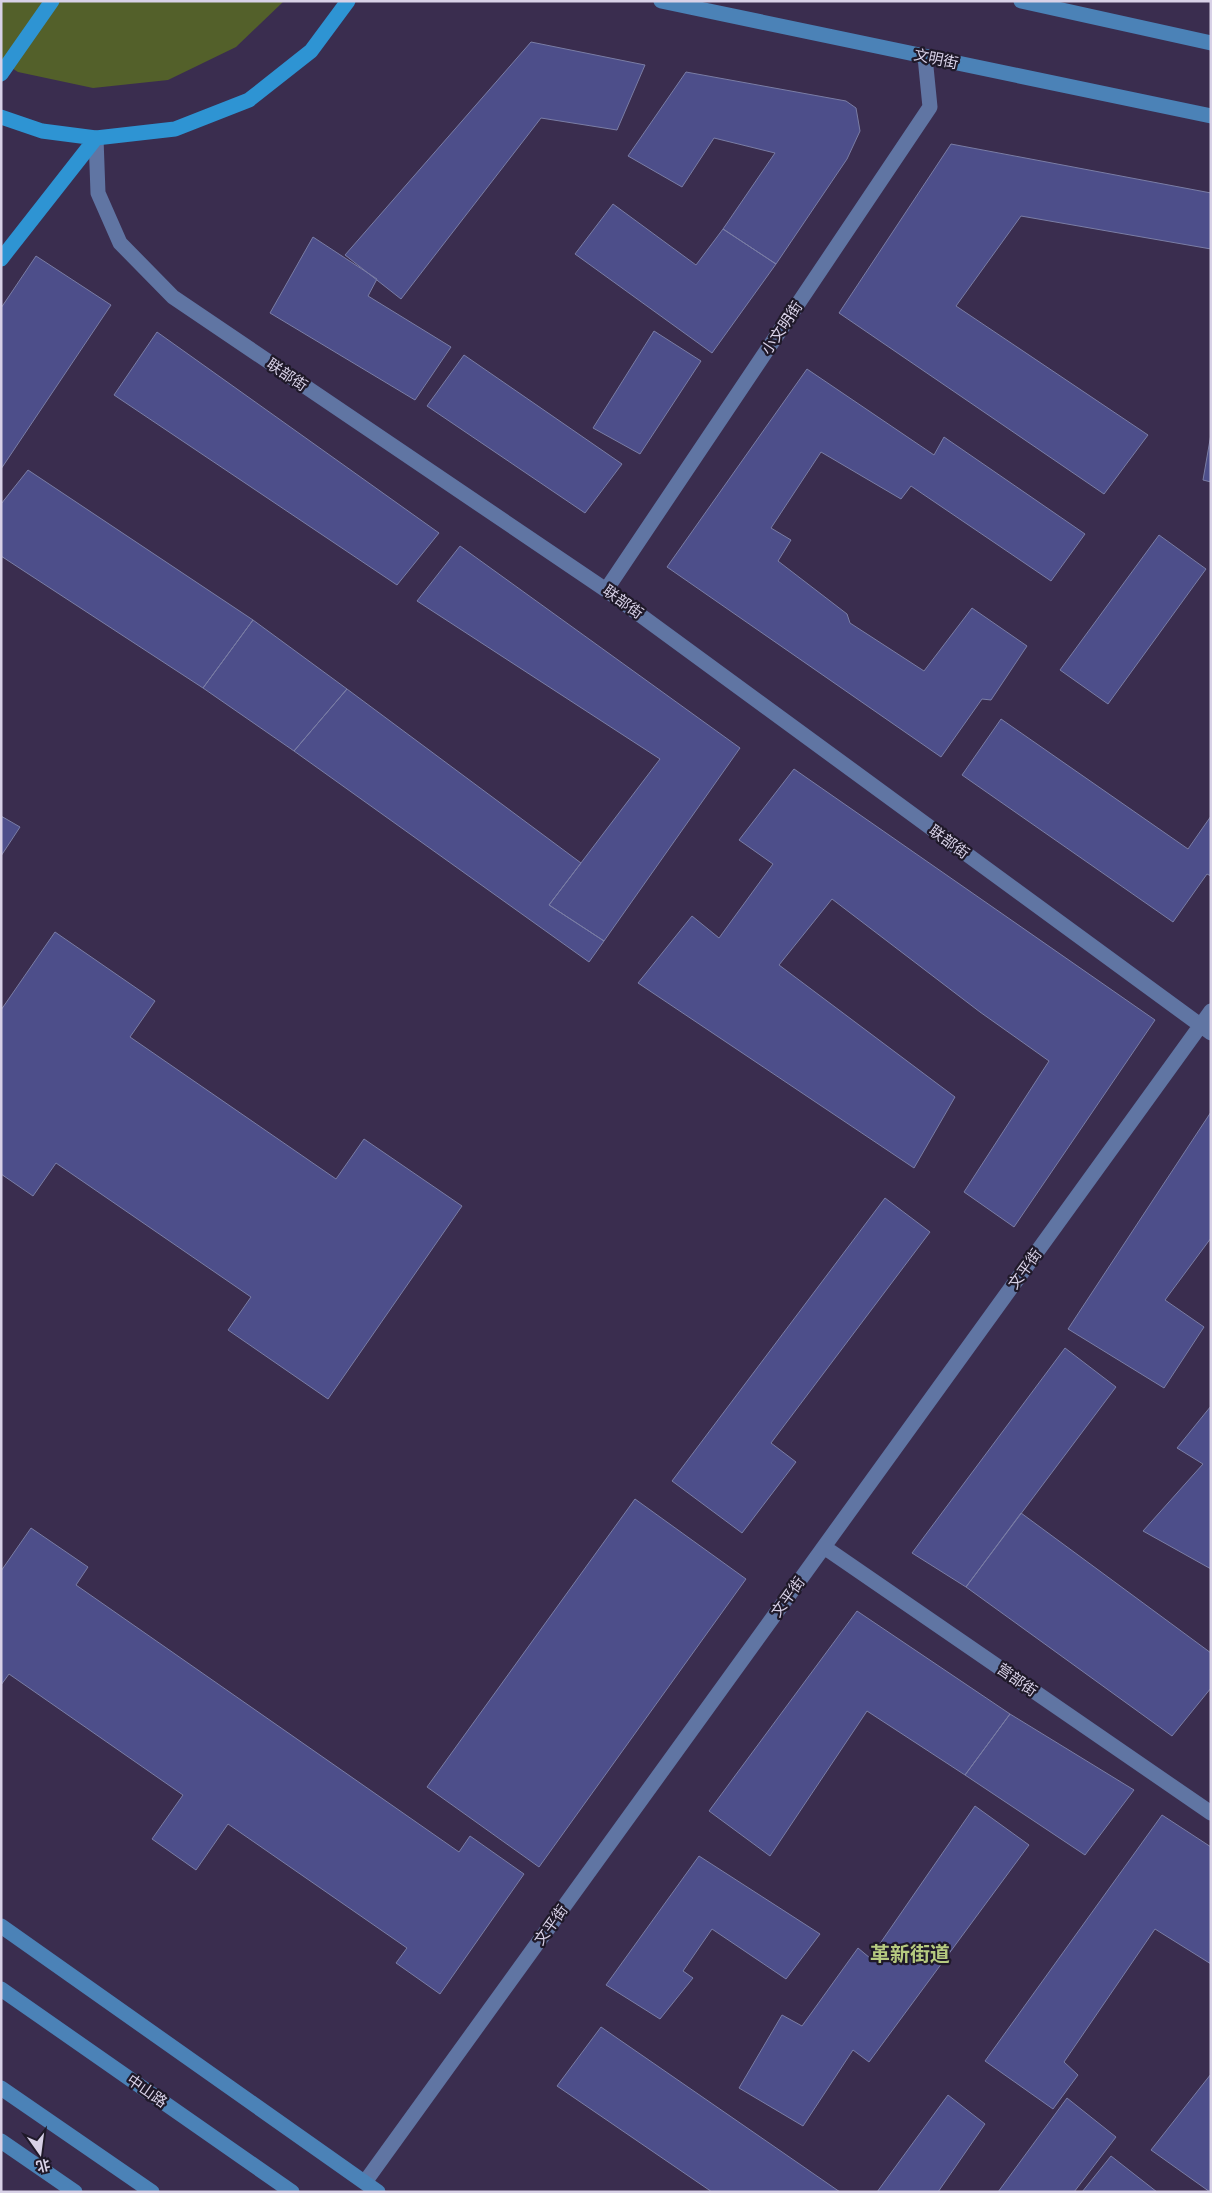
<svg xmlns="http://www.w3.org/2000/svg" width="1212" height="2193" font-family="'Golos Text','Noto Sans SC',sans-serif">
<rect width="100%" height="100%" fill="#3a2d4f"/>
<!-- green -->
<path fill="#53602a" d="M1 1H284L236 47 168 80 93 88 18 72 1 61Z"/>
<!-- building -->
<path fill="#4d4e8a" stroke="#7a7da5" d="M531 42 645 65 617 130 541 118 401 299 345 255Z
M686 72 846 101 856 108 860 131 847 159 776 264 723 229 775 153 714 138 682 187 628 156Z
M951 144 1211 193V249L1021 216 956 306 1148 435 1104 494 839 313Z
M613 204 696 265 723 229 776 264 712 353 575 254Z
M313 237 377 279 368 296 451 347 415 400 270 313Z
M36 256 111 305 1 469V308Z
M654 331 701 361 640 454 593 428Z
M157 332 439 533 397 585 114 395Z
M464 355 622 464 585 513 427 406Z
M807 369 934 455 944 437 1085 534 1051 581 911 486 901 499 821 452 771 528 791 540 778 561 847 614 850 623 924 671 972 608 1027 646 991 700 982 699 941 757 667 567Z
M1211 434V482L1203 480Z
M28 470 253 620 203 688 1 556V504Z
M1159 535 1206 569 1108 704 1060 670Z
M460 546 740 748 604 941 549 905 660 759 417 601Z
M253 620 347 689 294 751 203 688Z
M347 689 581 863 549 905 604 941 589 962 294 751Z
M1001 719 1188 849 1211 816V876L1207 874 1173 922 962 775Z
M794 769 1155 1020 1014 1227 964 1192 1049 1061 980 1012 832 899 779 965 955 1097 914 1168 638 983 692 916 719 938 773 864 739 840Z
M1 816 20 827 1 856Z
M55 932 155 1001 130 1037 336 1179 364 1139 462 1206 328 1399 228 1330 251 1297 56 1163 33 1196 1 1174V1010Z
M1211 1112V1238L1165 1300 1204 1327 1164 1388 1068 1329Z
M885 1198 930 1232 771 1443 796 1462 742 1533 672 1481Z
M1065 1348 1116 1387 966 1587 912 1553Z
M1211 1406V1569L1143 1531 1203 1464 1177 1448Z
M635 1499 746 1579 539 1867 427 1787Z
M1021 1513 1211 1653V1688L1172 1736 966 1587Z
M31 1528 88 1567 76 1585 459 1852 470 1836 524 1874 440 1994 396 1963 407 1948 228 1824 196 1870 152 1839 183 1795 9 1674 1 1685V1571Z
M857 1611 1010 1714 965 1775 867 1711 770 1856 709 1811Z
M1010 1714 1134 1790 1085 1855 965 1775Z
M975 1806 1029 1845 869 2062 853 2050 803 2126 739 2088 782 2015 802 2026 858 1948 870 1958Z
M1162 1815 1211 1847V1964L1155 1929 1064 2062 1078 2075 1053 2109 985 2061Z
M699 1856 820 1934 786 1979 712 1929 683 1971 693 1978 660 2019 606 1985Z
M601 2027 840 2192H712L557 2086Z
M1211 2074V2192H1210L1151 2150Z
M948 2095 985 2124 938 2192H877Z
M1067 2098 1116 2137 1074 2192H998Z
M1111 2156 1157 2192H1082Z"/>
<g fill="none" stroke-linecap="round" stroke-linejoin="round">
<!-- secondary -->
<path stroke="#6075a3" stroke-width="15" d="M96 138 98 193 120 243 173 297 606 590 1211 1033
M606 590 930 107 925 57
M824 1547 1211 1813
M365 2182 1211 1011"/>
<!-- primary -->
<path stroke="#4b82b7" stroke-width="15" d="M661 1 1211 116
M1021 1 1211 43
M1 1926 378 2192
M1 1989 292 2192
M1 2088 152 2192
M1 2141 75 2192"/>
<!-- highway -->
<path stroke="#2e94d3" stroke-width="15" d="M1 74 52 1
M1 117 42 131 96 138 175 129 249 100 311 51 348 1
M1 259 96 138"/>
</g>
<g text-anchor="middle" stroke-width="4.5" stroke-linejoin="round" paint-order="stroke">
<!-- street labels -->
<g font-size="15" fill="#d8d1e7" stroke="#1f1929">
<text transform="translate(936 59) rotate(12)" y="5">文明街</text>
<text transform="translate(782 328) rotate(-56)" y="5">小文明街</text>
<text transform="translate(287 375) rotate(34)" y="5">联部街</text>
<text transform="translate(623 602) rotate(36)" y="5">联部街</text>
<text transform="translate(949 842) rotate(36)" y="5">联部街</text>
<text transform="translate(1025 1269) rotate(-54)" y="5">文平街</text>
<text transform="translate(788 1597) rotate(-54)" y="5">文平街</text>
<text transform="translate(1017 1680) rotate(35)" y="5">营部街</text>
<text transform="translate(551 1925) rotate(-54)" y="5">文平街</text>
<text transform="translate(147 2091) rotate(35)" y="5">中山路</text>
</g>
<!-- district labels -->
<g font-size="20" font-weight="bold" fill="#b6ca80" stroke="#1f1929">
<text x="910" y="1961">革新街道</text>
</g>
</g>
<!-- border -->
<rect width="1212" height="2193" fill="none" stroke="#d8d1e7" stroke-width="5"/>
<!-- north arrow -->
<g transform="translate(40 2153) rotate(166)" stroke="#1f1929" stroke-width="4" paint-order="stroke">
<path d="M0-4L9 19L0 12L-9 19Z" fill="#d8d1e7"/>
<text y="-8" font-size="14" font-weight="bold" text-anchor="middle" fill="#d8d1e7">北</text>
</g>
</svg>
